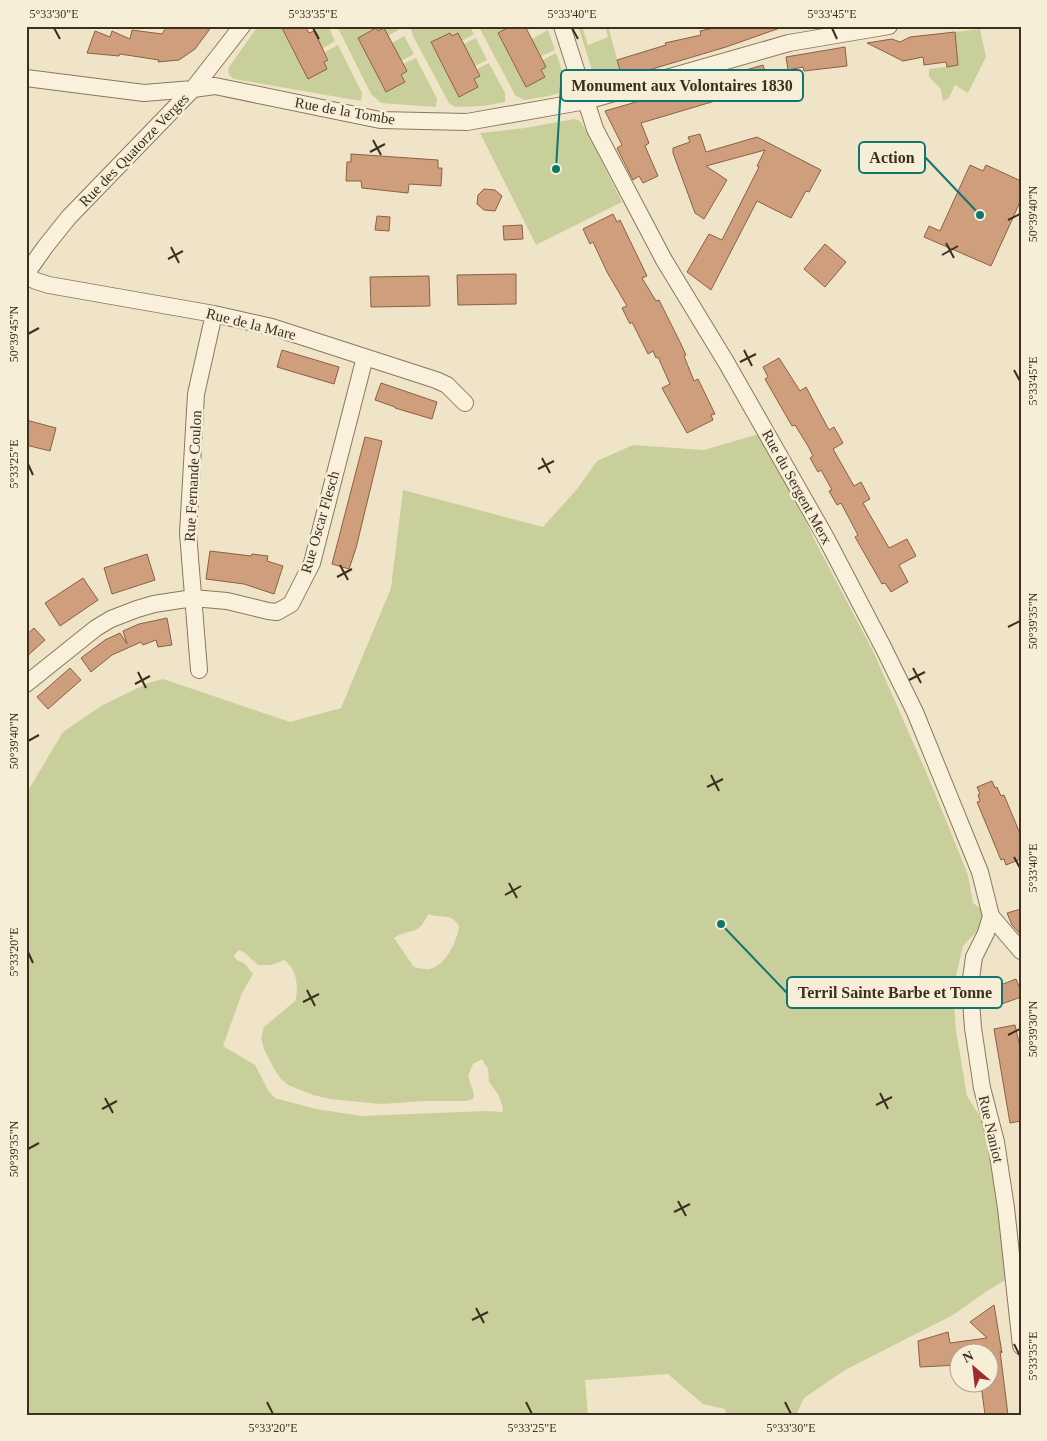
<svg xmlns="http://www.w3.org/2000/svg" width="1047" height="1441" font-family="'Times New Roman',serif">
<rect width="100%" height="100%" fill="#f0e4c8"/>
<!-- green -->
<path fill="#c9cf9b" fill-rule="evenodd" d="M258 26H281L308 79 327 69 324 62 329 59 325 52 338 45 362 93 361 101 234 79C229 76 227 72 229 67Z
M322 26H328L335 41 318 51 317 38 314 31Z
M337 26H399L400 29 388 36 378 31 376 28 358 38 386 92 405 82 401 75 407 71 403 64 416 58 437 99 436 107 381 103 371 94Z
M410 26H470L474 34 462 41 452 36 450 33 431 43 459 96 478 87 474 79 480 76 477 69 489 63 505 93V102L483 106 455 107 449 103 413 36Z
M481 26H511L498 34 526 87 544 77 541 70 546 67 543 60 556 53C572 97 566 93 524 100L515 95 480 29Z
M578 26H582L588 45 608 37 605 26H608L622 77 605 80 597 76 592 70Z
M980 29 986 57 968 93 955 85 949 98 943 101 941 89 929 77V69L958 65 955 32Z
M548 30 555 50 535 59 530 49 535 46 532 39Z
M404 36 414 54 395 64V50L392 43Z
M476 38 487 60 469 69V54L465 48 458 47Z
M574 119 580 121 583 125 622 202 536 245 480 133 525 128Z
M766 432 815 541 873 651 930 781 968 875 973 903 991 916 963 946 953 989 956 1030 967 1096 996 1142 1014 1275 987 1291 953 1315 845 1370 804 1398 796 1415H726L725 1409 703 1404 668 1374 585 1380 588 1415H26V794L63 732 101 706 148 683 163 679 290 722 341 708 391 588 403 490 543 527 577 489 597 461 633 445 704 450ZM428 914C442 919 450 912 459 926 457 941 446 965 430 969 425 970 419 968 414 967L394 938C411 927 418 937 428 914ZM239 950 245 953 258 965H271L284 960C297 969 298 985 296 1000L264 1027 261 1038 264 1049 274 1069 281 1079 288 1085 313 1095 330 1099 381 1104 424 1101H466L473 1099 474 1094 468 1076 473 1064 482 1059 488 1069 489 1082 498 1094 502 1105 503 1112 486 1111 362 1116 316 1109 275 1098 269 1092 255 1065 223 1046 242 993 253 974C250 971 248 967 245 964 240 960 236 962 234 955Z"/>
<!-- building -->
<path fill="#cf9f7d" stroke="#8d5f41" d="M167 26H180L184 28 185 26H212L195 49 179 60 158 62 159 60 120 54 119 56 87 53 95 31 110 37 112 31 130 39 132 30 162 34Z
M281 26H305L309 33 314 31 328 60 324 62 327 69 308 79Z
M511 26H525L546 67 541 70 545 77 526 87 498 33Z
M723 26H780V28L726 47 622 78 617 60 666 45 665 43 701 35 700 31Z
M376 28 378 31 384 28 407 71 401 75 405 82 386 92 358 38Z
M955 32 958 65 947 67 946 62 924 65 923 57 903 61 867 43 892 39 900 42 910 37Z
M450 33 452 36 458 33 480 76 474 79 478 87 459 97 431 42Z
M845 47 847 66 804 71 803 67 788 70 786 57Z
M763 65 770 88 753 94 752 90 641 123 649 143 645 146 658 176 643 183 639 176 633 180 617 148 622 145 605 111Z
M700 134 706 152 757 137 821 170 809 192 806 191 791 218 757 201 711 290 687 272 709 234 722 240 759 167 757 166 765 150 706 166 727 180 704 219 695 213 673 153V148L690 142 688 137Z
M351 154 438 160V168H442L441 186 409 184 408 193 362 188 361 181H346L347 162H351Z
M970 165 983 171 986 165 1021 181V200L991 266 924 237 929 226 940 231Z
M484 189 495 190 502 196 495 211 484 210 477 204 478 195Z
M613 214 617 222 620 220 647 276 642 278 656 301 659 300 679 340 686 355 684 356 694 381 698 379 715 414 711 415 713 420 687 433 662 388 670 384 658 357 656 358 653 351 648 354 632 322 630 324 622 308 627 306 607 272 593 242 590 244 583 229Z
M377 216 390 217 389 231 375 230Z
M522 225 523 239 504 240 503 226Z
M825 244 846 262 825 287 804 269Z
M516 274V304L458 305 457 275Z
M429 276 430 306 371 307 370 277Z
M282 350 339 367 334 384 277 367Z
M779 358 800 391 806 387 829 430 834 427 843 443 833 449 854 486 861 482 870 499 863 503 889 548 907 539 916 556 899 565 908 582 891 592 885 583 882 584 855 537 858 535 841 503 837 505 829 491 832 490 826 479 821 470 818 472 810 458 813 456 808 446 795 425 792 426 765 379 768 377 763 367Z
M381 383 437 402 432 419 395 408V407L375 400Z
M26 420 56 428 50 451 26 445Z
M365 437 382 441 356 548 349 569 332 564Z
M210 551 251 556 252 554 268 556 267 561 283 566 274 594 244 584 206 579Z
M147 554 155 580 112 594 104 568Z
M83 578 98 600 60 626 45 603Z
M167 618 172 645 158 647 156 640 143 645 141 642 112 655 91 672 81 658 105 640 120 633 127 644 123 631 139 624Z
M34 628 45 640 26 657V635Z
M70 668 81 680 48 709 37 697Z
M992 781 995 788 997 787 1001 796 1004 795 1021 836V859L1006 865 1004 859 1001 860 977 802 980 801 978 795 980 794 977 787Z
M1021 909V935L1012 925 1007 913Z
M1016 979 1021 991V997L999 1005 993 988Z
M1015 1025 1021 1051H1019L1021 1058V1121L1010 1123 994 1029Z
M994 1305 1002 1353 1000 1351 1008 1415H985L981 1384H990V1354H956L958 1365 920 1367 918 1341 948 1332 950 1343 987 1338 970 1322Z"/>
<g fill="none" stroke-linecap="round" stroke-linejoin="round">
<defs>
<path id="minor" d="M562 26 595 129 664 260 726 362 825 536 883 647 915 712 980 872 991 916 1021 951
M26 78 144 93 193 89 215 86 380 120 467 122 586 101 789 43 889 26
M26 274 45 247 69 217 193 89 242 26
M26 276 36 281 49 285 214 314 272 327 436 380 447 385 465 403
M199 670 188 533 196 394 214 314
M26 684 96 628 111 619 137 609 154 604 193 598 227 601 268 611 277 612 291 604 312 563 365 357
M991 916 986 933 974 957 970 986 973 1028 982 1088 996 1142 1006 1208 1021 1346"/>
</defs>
<!-- minor casing -->
<use href="#minor" stroke="#8d765c" stroke-width="18"/>
<!-- minor -->
<use href="#minor" stroke="#faf1dc" stroke-width="16"/>
</g>
<!-- ticks -->
<path fill="none" stroke="#3d2e20" stroke-width="2" d="M54 28 60 39M313 28 319 39M572 28 578 39M832 28 837 39M373 140 381 155M370 152 385 144M1008 220 1020 214M946 243 954 258M171 247 179 263M942 255 958 246M168 259 183 251M28 334 39 328M744 350 752 366M740 362 756 354M1014 370 1020 381M542 458 550 473M28 464 33 475M538 469 554 461M340 565 348 580M337 577 352 569M1008 627 1020 621M913 668 921 683M138 672 146 688M909 680 925 672M135 684 150 676M28 741 39 735M711 775 719 791M707 787 723 779M1014 857 1020 868M509 883 517 898M505 895 521 886M28 952 33 963M307 990 315 1006M303 1002 319 994M1008 1035 1020 1029M880 1093 888 1109M105 1098 113 1113M876 1105 892 1097M102 1109 117 1101M28 1149 39 1143M678 1201 686 1216M674 1212 690 1204M476 1308 484 1323M472 1320 488 1312M1014 1344 1020 1356M267 1402 273 1414M526 1402 532 1414M785 1402 791 1414"/>
<g text-anchor="middle" stroke-width="5" stroke-linejoin="round" paint-order="stroke">
<!-- street labels -->
<g font-size="15" fill="#3d2e20" stroke="#f7eed8">
<text transform="translate(345 111) rotate(10)" y="5">Rue de la Tombe</text>
<text transform="translate(134 150) rotate(-46)" y="5">Rue des Quatorze Verges</text>
<text transform="translate(251 324) rotate(14)" y="5">Rue de la Mare</text>
<text transform="translate(193 476) rotate(-87)" y="5">Rue Fernande Coulon</text>
<text transform="translate(797 487) rotate(61)" y="5">Rue du Sergent Merx</text>
<text transform="translate(320 522) rotate(-74)" y="5">Rue Oscar Flesch</text>
<text transform="translate(991 1129) rotate(77)" y="5">Rue Naniot</text>
</g>
</g>
<!-- callouts -->
<path fill="none" stroke="#0f766e" stroke-width="2" d="M556 169L561 85M980 215L925 157M721 924L787 993"/>
<g fill="#0f766e" stroke="#f7eed8" stroke-width="2">
<circle cx="556" cy="169" r="5"/>
<circle cx="980" cy="215" r="5"/>
<circle cx="721" cy="924" r="5"/>
</g>
<g fill="#f7eed8" stroke="#0f766e" stroke-width="2">
<rect x="561" y="70" width="242" height="31" rx="5"/>
<rect x="859" y="142" width="66" height="31" rx="5"/>
<rect x="787" y="977" width="215" height="31" rx="5"/>
</g>
<g font-size="16" text-anchor="middle" font-weight="bold" fill="#3d2e20">
<text x="682" y="91">Monument aux Volontaires 1830</text>
<text x="892" y="163">Action</text>
<text x="895" y="998">Terril Sainte Barbe et Tonne</text>
</g>
<!-- border -->
<rect width="1047" height="1441" fill="none" stroke="#f7eed8" stroke-width="55"/>
<!-- north arrow -->
<g transform="translate(974 1368) rotate(332)"><circle r="24" fill="#f7eed8" stroke="#ada18e"/>
<path d="M0-4L9 19L0 12L-9 19Z" fill="#9e2a2b"/>
<text y="-8" font-size="14" font-weight="bold" text-anchor="middle" fill="#3d2e20">N</text>
</g>
<rect x="28" y="28" width="992" height="1386" fill="none" stroke="#3d2e20" stroke-width="2"/>
<g font-size="12" text-anchor="middle" fill="#3d2e20">
<text x="54" y="18">5°33'30"E</text>
<text x="313" y="18">5°33'35"E</text>
<text x="572" y="18">5°33'40"E</text>
<text x="832" y="18">5°33'45"E</text>
<text transform="translate(1033 214) rotate(-90)" y="4">50°39'40"N</text>
<text transform="translate(14 334) rotate(-90)" y="4">50°39'45"N</text>
<text transform="translate(1033 381) rotate(-90)" y="4">5°33'45"E</text>
<text transform="translate(14 464) rotate(-90)" y="4">5°33'25"E</text>
<text transform="translate(1033 621) rotate(-90)" y="4">50°39'35"N</text>
<text transform="translate(14 741) rotate(-90)" y="4">50°39'40"N</text>
<text transform="translate(1033 868) rotate(-90)" y="4">5°33'40"E</text>
<text transform="translate(14 952) rotate(-90)" y="4">5°33'20"E</text>
<text transform="translate(1033 1029) rotate(-90)" y="4">50°39'30"N</text>
<text transform="translate(14 1149) rotate(-90)" y="4">50°39'35"N</text>
<text transform="translate(1033 1356) rotate(-90)" y="4">5°33'35"E</text>
<text x="273" y="1432">5°33'20"E</text>
<text x="532" y="1432">5°33'25"E</text>
<text x="791" y="1432">5°33'30"E</text>
</g>
</svg>
